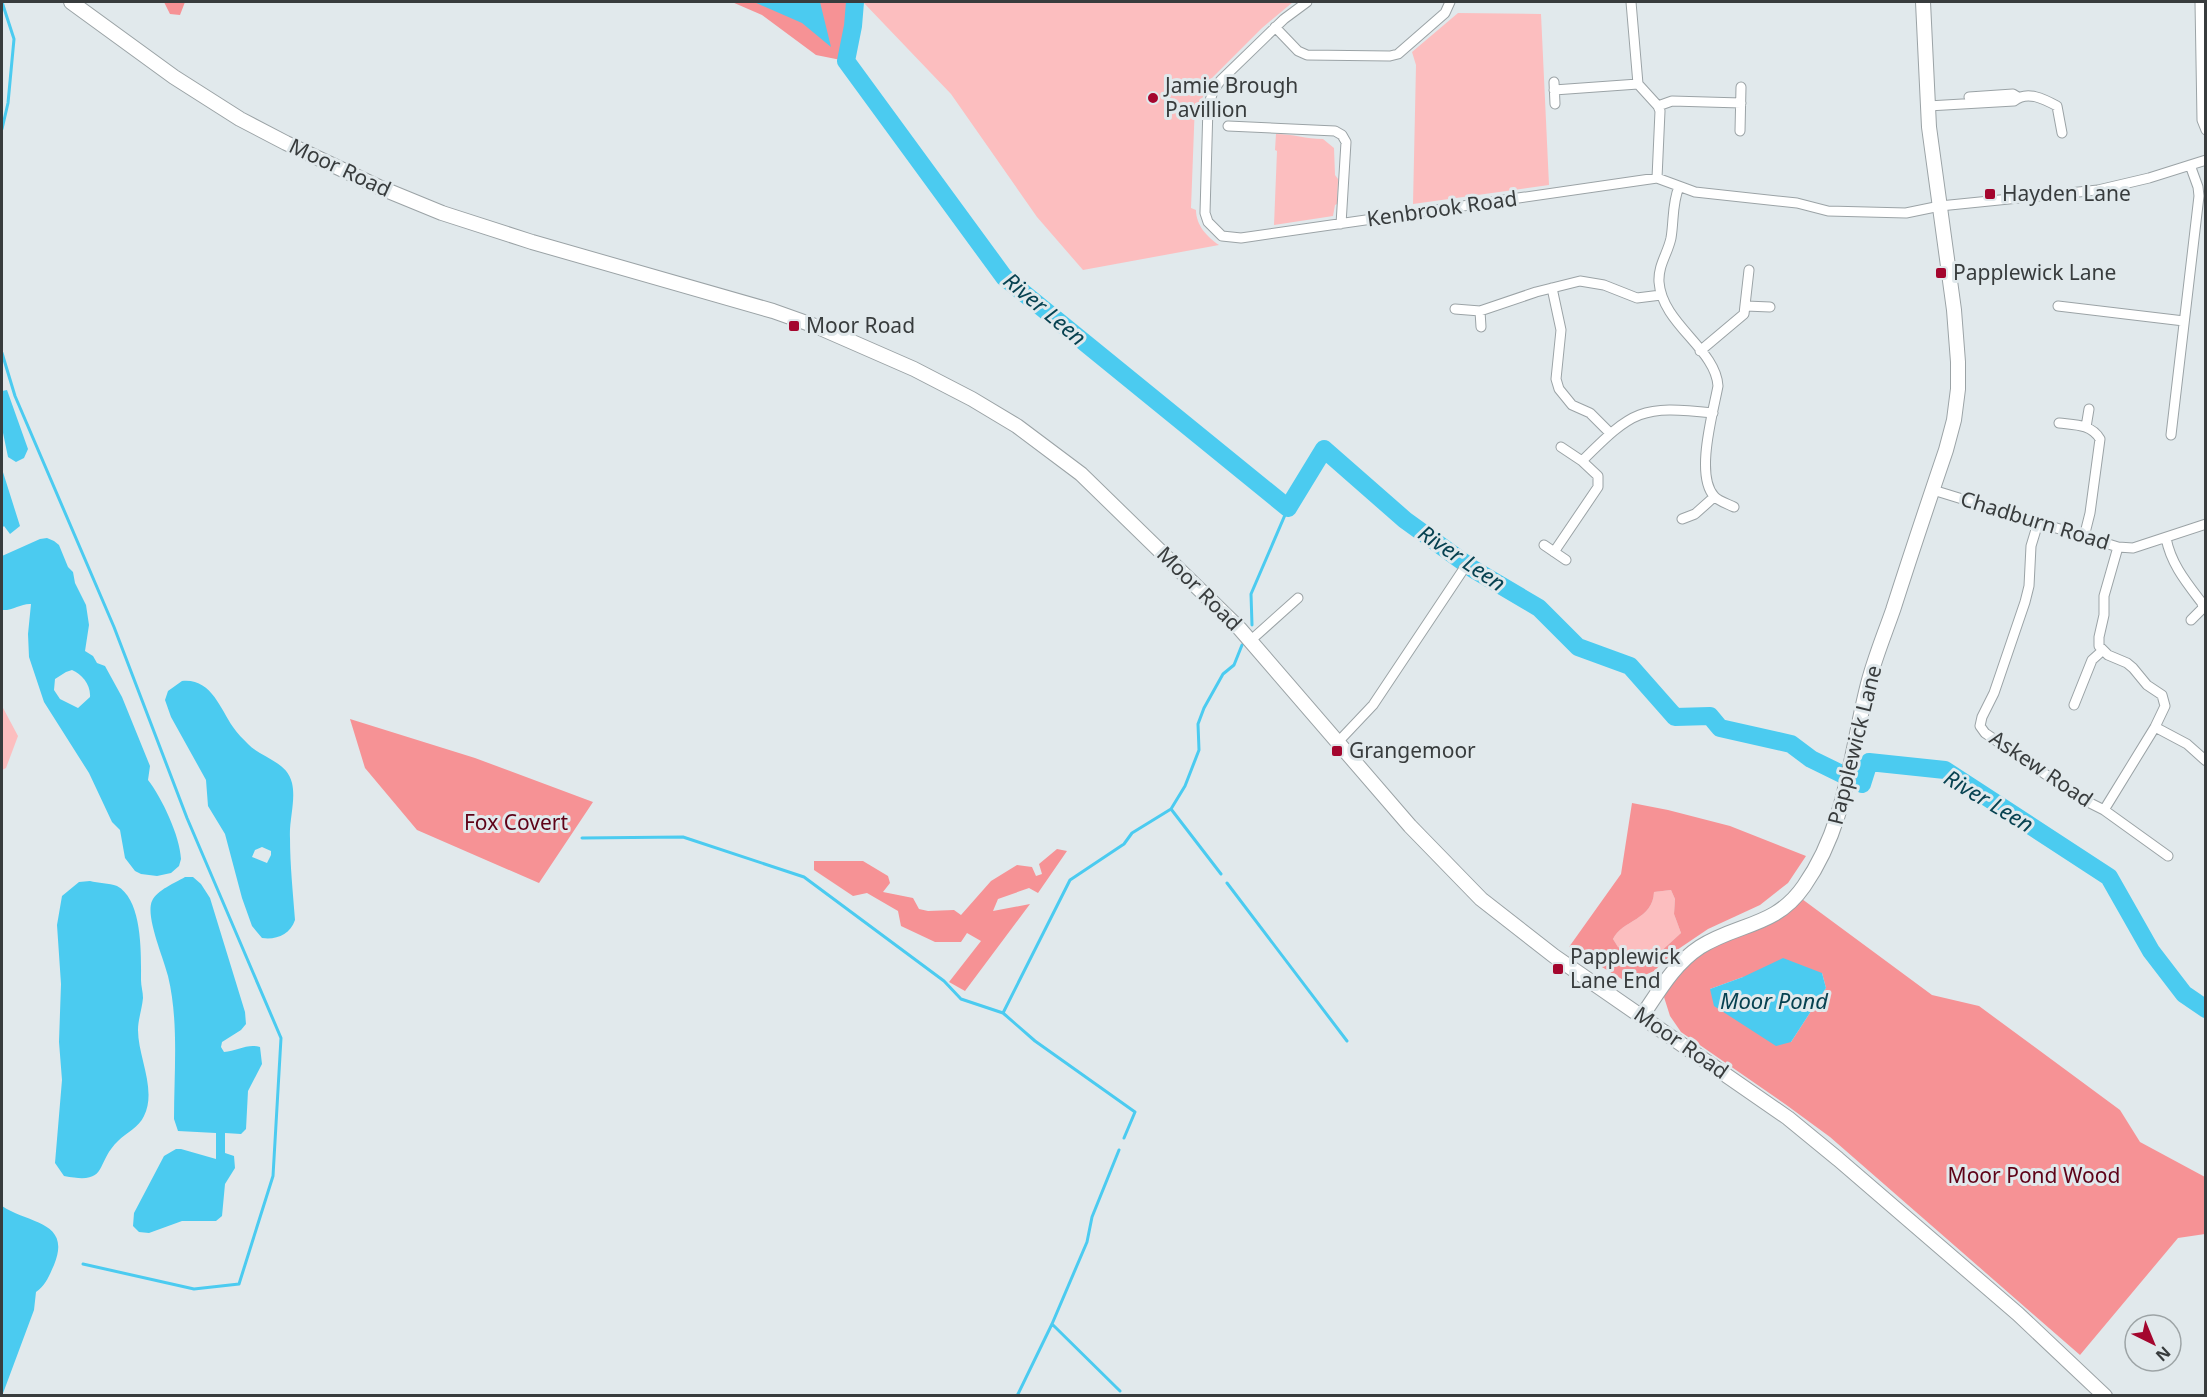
<svg xmlns="http://www.w3.org/2000/svg" width="2207" height="1397" font-family="'Noto Sans',sans-serif">
<rect width="100%" height="100%" fill="#e1e9ec"/>
<!-- green -->
<path fill="#fcbebf" d="M863 2H1293L1262 28 1211 79 1200 103H1195L1191 208 1196 210C1196 225 1207 237 1219 245L1083 270 1037 217 951 94Z
M1458 13 1541 14 1549 185 1413 204 1416 65 1412 52Z
M1276 134C1293 134 1306 139 1323 139L1334 148 1335 175 1338 179 1337 204 1335 205 1333 216 1274 225 1277 151 1275 150Z
M2 706 18 736 6 768 2 770Z
M1671 890 1675 899 1674 914 1681 933 1658 954 1645 959 1618 947 1613 939C1622 920 1653 920 1654 892Z"/>
<!-- forest -->
<path fill="#f69295" fill-rule="evenodd" d="M164 2H185L180 15 170 14Z
M732 2H855L853 26 846 61 816 55 762 15Z
M350 719 475 758 593 802 539 883 417 830 365 768Z
M1632 803 1668 810 1730 826 1806 856 1788 883 1760 905 1708 929 1674 952 1654 971 1636 979 1625 981 1569 947 1621 874ZM1671 890 1675 899 1674 914 1681 933 1658 954 1645 959 1618 947 1613 939C1622 920 1653 920 1654 892Z
M1057 849 1067 851 1038 893 1029 888 998 899 993 911 1030 904 965 991 949 982 981 941 967 933 961 942H935L901 926 898 911 867 893 853 896 814 870V861H863L888 876 890 883 883 892 913 898 919 909 928 911 954 910 961 915 991 881 1017 865 1032 867 1036 876 1042 874 1039 864Z
M1802 899 1932 995 1979 1006 2120 1110 2140 1142 2205 1177V1234L2178 1238 2080 1355 1830 1137 1785 1104 1681 1032 1670 1016 1664 997C1675 974 1698 954 1721 944 1755 928 1776 930 1802 899ZM1822 973 1826 988 1791 1042 1710 989 1743 977Z"/>
<!-- water -->
<path fill="#4bcbf0" fill-rule="evenodd" d="M754 2H820L831 47 802 23Z
M7 390 28 449 24 458 16 462 8 457 2 428V391Z
M2 469 20 526 10 534 4 526 2 528Z
M47 538 54 541 59 545 68 567 73 572 75 583 86 605 89 625 85 651 93 656 97 663 105 666 122 697 150 766 148 780C162 798 180 836 181 859L179 866 171 873 157 876 141 874 135 871 125 858 120 830 112 822 89 773 44 702 29 657 28 634 31 604C22 603 12 611 2 610V556L40 539ZM72 670C82 674 91 685 90 697L78 708 60 699 54 690 55 679 66 672Z
M182 681C211 678 220 708 233 727 237 733 243 739 248 744 261 758 287 761 292 783 296 800 289 820 290 838 290 865 293 893 295 920 290 935 276 940 262 938L252 926 242 898 225 834 208 806 206 780 171 717 165 700 168 691ZM262 847 271 851V855L267 863 252 857 255 850Z
M185 877H193L201 884 210 898 245 1012 246 1024 241 1030 222 1042 221 1047 224 1052C237 1051 248 1043 260 1047L262 1064 248 1091 246 1129 241 1134 225 1133V1153L234 1156 235 1168 225 1184 222 1216 216 1221H182L149 1233 139 1232 133 1226 134 1213 164 1156 176 1149H181L216 1159V1133L178 1131 174 1119C174 1073 179 1021 168 976 164 959 145 916 152 901 157 890 175 883 185 877Z
M90 881C98 883 109 883 117 886 143 900 141 955 141 980 141 986 143 992 143 998 142 1009 138 1020 138 1030 138 1057 157 1090 144 1116 139 1127 126 1133 118 1141 94 1164 110 1185 64 1176L55 1163 62 1080 59 1042 61 984 57 925 62 896 79 882Z
M1783 958 1822 973 1826 988 1791 1042 1776 1046 1714 1006 1710 989 1743 977Z
M2 1206C29 1224 72 1221 54 1265 49 1276 46 1285 36 1292L34 1310 2 1396Z"/>
<g fill="none" stroke-linecap="round" stroke-linejoin="round">
<!-- stream -->
<path stroke="#4bcbf0" stroke-width="3" d="M2 129 8 103 14 39 2 2
M2 353 15 396 114 627 187 818 281 1038 273 1176 239 1284 194 1289 83 1264
M1252 625 1251 594 1288 508
M1171 809 1221 874
M582 838 683 837 804 877 944 981 961 999 1003 1013 1035 1041 1135 1112 1124 1138
M1227 883 1347 1041
M1003 1013 1070 880 1124 844 1132 833 1171 809 1185 786 1199 750 1198 724 1204 708 1223 674 1234 665 1242 645
M1052 1324 1120 1391
M1017 1396 1052 1324 1087 1242 1092 1217 1119 1150"/>
<!-- river -->
<path stroke="#4bcbf0" stroke-width="18" d="M855 2 853 26 846 61 1004 277 1288 508 1324 449 1405 520 1473 569 1539 608 1578 647 1630 666 1675 717 1710 716 1720 728 1791 744 1811 759 1862 784 1869 762 1945 770 2109 877 2151 951 2184 994 2206 1009"/>
<defs>
<path id="street" d="M1307 2 1284 19 1221 80 1214 89 1208 106 1205 213 1208 222 1222 236 1241 238 1657 178 1695 192 1797 203 1828 211 1906 213 1940 206 2098 190 2149 178 2206 160
M1631 2 1638 84 1658 106 1660 111 1657 178
M2200 2 2202 120 2206 130
M1275 27 1298 51 1307 55 1390 56 1398 54 1445 13 1450 2
M1554 82 1555 104
M1554 90 1638 84
M1969 97 2013 94 2018 97
M1658 106 1672 101 1741 103
M1928 106 2014 101C2027 90 2044 99 2057 106L2062 133
M1228 126 1335 131 1342 135 1346 142 1341 224
M1740 131 1741 87
M1679 187C1672 203 1674 220 1671 238 1668 253 1658 265 1659 282 1662 324 1716 349 1718 386 1713 413 1695 475 1714 496 1718 501 1728 504 1734 507
M1552 288 1561 330 1556 379 1559 389 1572 405 1590 413 1610 433
M1746 306 1770 307
M2058 306 2184 321
M1455 309 1480 311 1536 292 1580 281 1604 285 1637 298 1661 295
M1480 311 1481 327
M1700 351 1744 314 1749 270
M2059 423C2075 425 2091 424 2100 439L2090 513 2084 537
M2086 427 2089 409
M2171 435 2199 196 2198 187 2190 165
M1561 447 1582 461
M1933 490 2118 547 2133 548 2206 524
M1682 519 1695 514 1714 497
M2038 523 2031 546 2029 586 2025 602 1994 693 1982 717 1980 726 1985 733 2080 798 2104 810 2168 856
M2166 538C2171 564 2186 582 2202 603L2203 608 2191 620
M1544 545 1566 560
M1554 552 1598 487V476L1582 461C1633 410 1641 405 1713 413
M1250 641 1298 598
M2074 705 2092 660 2102 651
M2155 727 2187 744 2206 761
M1338 742 1373 705 1465 567
M2104 810 2155 727 2165 706 2162 695 2147 685 2133 668 2127 663 2108 655 2099 646V637L2104 615V596L2118 547"/>
<path id="secondary" d="M71 2 174 77 240 119 286 143 381 188 442 213 532 242 773 311 818 327 914 369 972 399 1017 426 1081 474 1240 629 1410 826 1481 899 1554 956 1788 1118 1838 1159 2018 1314 2105 1396
M1642 1016C1659 991 1674 964 1700 947 1738 923 1776 927 1804 886 1846 826 1850 756 1867 688 1873 662 1884 636 1893 610 1910 557 1928 503 1946 450L1954 420 1958 389V362L1954 310 1929 127 1923 2"/>
</defs>
<!-- street casing -->
<use href="#street" stroke="#9ba3a6" stroke-width="11"/>
<!-- secondary casing -->
<use href="#secondary" stroke="#9ba3a6" stroke-width="16"/>
<!-- street -->
<use href="#street" stroke="#fff" stroke-width="9"/>
<!-- secondary -->
<use href="#secondary" stroke="#fff" stroke-width="14"/>
</g>
<!-- markers -->
<g fill="#a4062e" stroke="#e1e9ec" stroke-width="2">
<circle cx="1153" cy="98" r="6"/>
<rect x="1984" y="188" width="12" height="12" rx="3"/>
<rect x="1935" y="267" width="12" height="12" rx="3"/>
<rect x="788" y="320" width="12" height="12" rx="3"/>
<rect x="1331" y="745" width="12" height="12" rx="3"/>
<rect x="1552" y="963" width="12" height="12" rx="3"/>
</g>
<g text-anchor="middle" stroke-width="6" stroke-linejoin="round" paint-order="stroke">
<!-- poi labels -->
<g font-size="21" fill="#383c3d" stroke="#e1e9ec" text-anchor="start">
<text x="1165" y="93">Jamie Brough<tspan x="1165" dy="24">Pavillion</tspan></text>
<text x="2002" y="201">Hayden Lane</text>
<text x="1953" y="280">Papplewick Lane</text>
<text x="806" y="333">Moor Road</text>
<text x="1349" y="758">Grangemoor</text>
<text x="1570" y="964">Papplewick<tspan x="1570" dy="24">Lane End</tspan></text>
</g>
<!-- street labels -->
<g font-size="21" fill="#383c3d" stroke="#e1e9ec">
<text transform="translate(340 168) rotate(25)" y="7">Moor Road</text>
<text transform="translate(1442 209) rotate(-8)" y="7">Kenbrook Road</text>
<text transform="translate(2035 521) rotate(17)" y="7">Chadburn Road</text>
<text transform="translate(1199 589) rotate(45)" y="7">Moor Road</text>
<text transform="translate(1855 745) rotate(-76)" y="7">Papplewick Lane</text>
<text transform="translate(2041 769) rotate(34)" y="7">Askew Road</text>
<text transform="translate(1681 1043) rotate(35)" y="7">Moor Road</text>
</g>
<!-- park labels -->
<g font-size="21" fill="#5e0217" stroke="#e1e9ec">
<text x="516" y="830">Fox Covert</text>
<text x="2034" y="1183">Moor Pond Wood</text>
</g>
<!-- water labels -->
<g font-size="22" font-style="italic" fill="#074251" stroke="#e1e9ec">
<text transform="translate(1045 309) rotate(40)" y="8">River Leen</text>
<text transform="translate(1462 558) rotate(34)" y="8">River Leen</text>
<text transform="translate(1989 801) rotate(31)" y="8">River Leen</text>
<text x="1774" y="1009">Moor Pond</text>
</g>
</g>
<!-- border -->
<rect width="2207" height="1397" fill="none" stroke="#383c3d" stroke-width="6"/>
<!-- north arrow -->
<g transform="translate(2153 1343) rotate(137)"><circle r="28" fill="#e1e9ec" stroke="#9da4a6" stroke-width="1.5"/>
<path d="M0-4.5L10 22L0 15L-10 22Z" fill="#a4062e"/>
<text y="-9" font-size="16" font-weight="bold" text-anchor="middle" fill="#383c3d">N</text>
</g>
</svg>
